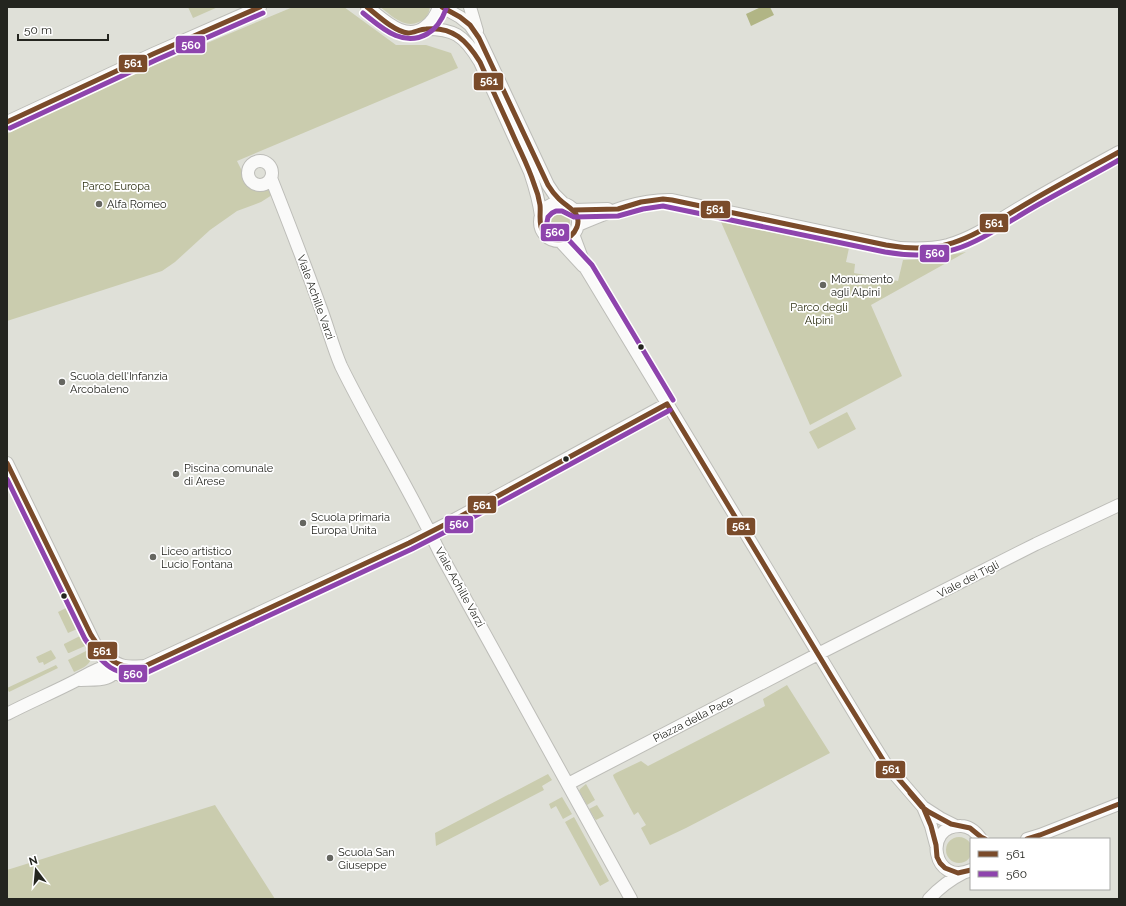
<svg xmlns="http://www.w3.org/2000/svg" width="1126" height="906" font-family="Raleway,sans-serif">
<rect width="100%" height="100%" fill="#dfe0d8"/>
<!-- green -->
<path fill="#caccae" d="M188 7H218L193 18Z
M293 7H344L396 45H426L451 53 458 68 237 161 251 189H269L272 195 261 202 237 211 210 230 175 262 162 271 7 321V134L69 101Z
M380 7H430C429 14 426 19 419 22 404 29 391 15 380 7Z
M548 222a11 11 0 1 1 22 0a11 11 0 1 1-22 0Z
M721 222 849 248 846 262 855 264 854 273 898 281 903 260 926 259 966 252 871 305 902 376 810 425Z
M847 412 856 429 818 449 809 432Z
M66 608 68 609 77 629 68 633 58 612Z
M80 636 85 646 69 653H68L64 645V644Z
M90 649C95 663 85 667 74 672L68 660Z
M51 650 56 658 55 659 44 665 43 662 39 663 36 657Z
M56 665 58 668 9 692 7 688Z
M787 685 830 753 686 828 650 845 641 828 646 825 638 812 634 815 614 778 613 775 616 773 641 761 648 766 765 706 763 699Z
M548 774 552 780 542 786 544 790 436 846 435 833Z
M586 784 595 800 587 805 579 791 580 789Z
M562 797 572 814 563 819 556 806 551 809 549 804Z
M215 805 275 899H7V870Z
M597 805 604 816 596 820 595 819 589 809Z
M574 817 609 881 600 886 565 822Z
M946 850a13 13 0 1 1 26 0a13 13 0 1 1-26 0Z"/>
<!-- water -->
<path fill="#b1b585" d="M761 7H770L774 15 751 26 746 14Z"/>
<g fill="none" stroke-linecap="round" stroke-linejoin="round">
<defs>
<path id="street" d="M367 7C382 18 405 43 425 27 432 22 436 16 439 7
M442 7 460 17 470 25 479 38 548 185 554 194 563 203
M470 7 477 31
M422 29C454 28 464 35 480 62L530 172C535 187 539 200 541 216
M7 122 153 54 260 7
M248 173a12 12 0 1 1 24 0a12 12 0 1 1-24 0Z
M271 178C288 221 305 265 321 309 328 328 333 347 341 366 372 429 409 488 439 551L631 899
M540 222a19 19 0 1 1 38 0a19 19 0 1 1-38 0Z
M574 210 608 209
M578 225C609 212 638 199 672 200L900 248C916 249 932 249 948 245 975 237 997 221 1021 207 1053 188 1086 170 1119 152
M573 234 586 269 865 731 885 763 923 807 931 826 936 845
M560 241 583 266
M7 463 96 646C110 671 117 686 145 666L409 543 450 522 667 404
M109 658C121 668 129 667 144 666
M80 680C93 679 115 683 116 665
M7 714C30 702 54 692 77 680 90 673 100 667 114 664
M568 784 818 654 1036 544 1119 505
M923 807 940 818 956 826
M1027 839 1040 835 1119 804
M971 870C933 887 922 825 961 826 970 826 976 832 981 839
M929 899C939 888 951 879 965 872"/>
</defs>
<!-- street casing -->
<use href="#street" stroke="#bdbdb8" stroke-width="14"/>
<!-- street -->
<use href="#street" stroke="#fafaf9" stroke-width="12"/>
<defs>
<path id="bus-1" d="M367 7C377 15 395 32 408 33 414 33 420 29 426 29 453 26 467 41 480 62 491 87 503 112 514 137 521 153 529 168 534 184 537 191 539 198 540 205 541 214 538 224 543 232 551 245 571 242 577 227 582 212 568 208 559 199 555 195 551 190 548 185L479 38 470 25 460 17 442 7
M7 122 153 54 260 7
M574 210 618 209 641 202 663 199 672 200 886 245C952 257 977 232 1031 201 1060 184 1090 168 1119 152
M667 404 833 679 885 763 923 807 931 826 936 845 937 857 940 863 945 868 958 873 971 870
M7 463 91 635C107 658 114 670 145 666L409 543 450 522 667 404
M910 793 922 807 929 812 951 824 970 828 981 837 985 839
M1027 839 1040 835 1119 804"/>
<path id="bus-2" d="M363 13C381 27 402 48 427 34 436 29 442 20 446 9
M10 128 156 60 263 13
M673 400 592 265 565 236 552 231 548 227 547 222 548 217 552 213 556 211H562L574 217 618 216 643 209 663 206 885 252C953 264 979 239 1034 207 1062 191 1091 176 1119 160
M7 479 85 639C102 663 115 680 148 672L412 549 453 528 670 410"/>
</defs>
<!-- bus-1 casing -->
<use href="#bus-1" stroke="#fff" stroke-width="8"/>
<!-- bus-2 casing -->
<use href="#bus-2" stroke="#fff" stroke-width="8"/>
<!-- bus-1 -->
<use href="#bus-1" stroke="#7a4b2a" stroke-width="5"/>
<!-- bus-2 -->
<use href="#bus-2" stroke="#8e44ad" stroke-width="5"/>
</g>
<!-- markers -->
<g fill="#656660" stroke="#fff" stroke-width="1.5">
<circle cx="99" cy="204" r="4"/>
<circle cx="823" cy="285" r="4"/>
<circle cx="62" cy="382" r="4"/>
<circle cx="176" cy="474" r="4"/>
<circle cx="303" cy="523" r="4"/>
<circle cx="153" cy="557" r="4"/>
<circle cx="330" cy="858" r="4"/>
</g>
<g fill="#24251f" stroke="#fff" stroke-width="1.5">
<circle cx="641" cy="347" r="3.5"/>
<circle cx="566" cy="459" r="3.5"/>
<circle cx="64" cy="596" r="3.5"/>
</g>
<g text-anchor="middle" stroke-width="3.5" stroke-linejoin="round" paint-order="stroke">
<!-- park labels -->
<g font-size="11" fill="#2e3012" stroke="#fff">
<text x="116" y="190">Parco Europa</text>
<text x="819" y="311">Parco degli<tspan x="819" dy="13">Alpini</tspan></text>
</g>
<!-- poi labels -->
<g font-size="11" fill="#24251f" stroke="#fff" text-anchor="start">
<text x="107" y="208">Alfa Romeo</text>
<text x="831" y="283">Monumento<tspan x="831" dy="13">agli Alpini</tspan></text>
<text x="70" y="380">Scuola dell'Infanzia<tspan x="70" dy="13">Arcobaleno</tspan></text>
<text x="184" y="472">Piscina comunale<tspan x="184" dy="13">di Arese</tspan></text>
<text x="311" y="521">Scuola primaria<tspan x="311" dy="13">Europa Unita</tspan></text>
<text x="161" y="555">Liceo artistico<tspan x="161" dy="13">Lucio Fontana</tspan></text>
<text x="338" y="856">Scuola San<tspan x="338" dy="13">Giuseppe</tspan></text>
</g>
<!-- street labels -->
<g font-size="11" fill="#24251f" stroke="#fff">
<text transform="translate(316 297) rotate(70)" y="4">Viale Achille Varzi</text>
<text transform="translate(968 579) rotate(-27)" y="4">Viale dei Tigli</text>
<text transform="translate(460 587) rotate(61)" y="4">Viale Achille Varzi</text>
<text transform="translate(693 719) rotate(-27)" y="4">Piazza della Pace</text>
</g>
</g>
<g stroke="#fff" stroke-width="1.5">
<rect x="175" y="35" width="31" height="19" rx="4" fill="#8e44ad"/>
<rect x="118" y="54" width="30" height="19" rx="4" fill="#7a4b2a"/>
<rect x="473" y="72" width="31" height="19" rx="4" fill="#7a4b2a"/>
<rect x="700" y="200" width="31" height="19" rx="4" fill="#7a4b2a"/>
<rect x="979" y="213" width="30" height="20" rx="4" fill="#7a4b2a"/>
<rect x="540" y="223" width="30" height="19" rx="4" fill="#8e44ad"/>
<rect x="919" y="244" width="31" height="19" rx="4" fill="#8e44ad"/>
<rect x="467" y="495" width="30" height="19" rx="4" fill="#7a4b2a"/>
<rect x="444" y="515" width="30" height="19" rx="4" fill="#8e44ad"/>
<rect x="726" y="517" width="30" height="19" rx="4" fill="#7a4b2a"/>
<rect x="87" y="641" width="31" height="19" rx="4" fill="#7a4b2a"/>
<rect x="118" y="664" width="30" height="19" rx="4" fill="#8e44ad"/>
<rect x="875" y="760" width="31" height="19" rx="4" fill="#7a4b2a"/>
</g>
<g font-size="11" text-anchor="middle" font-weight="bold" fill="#fff">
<text x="191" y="49">560</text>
<text x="133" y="67">561</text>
<text x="489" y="85">561</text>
<text x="715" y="213">561</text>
<text x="994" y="227">561</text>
<text x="555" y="236">560</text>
<text x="935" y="257">560</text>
<text x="482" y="509">561</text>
<text x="459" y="528">560</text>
<text x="741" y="530">561</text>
<text x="102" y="655">561</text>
<text x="133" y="678">560</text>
<text x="891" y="773">561</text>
</g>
<!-- border -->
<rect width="1126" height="906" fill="none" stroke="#24251f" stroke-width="16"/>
<!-- legend -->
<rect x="970" y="838" width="140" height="52" fill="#ffffff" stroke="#a7a8a5"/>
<rect x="978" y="851" width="20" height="6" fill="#7a4b2a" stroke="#a7a8a5"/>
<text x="1006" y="858" font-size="12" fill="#24251f">561</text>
<rect x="978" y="871" width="20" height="6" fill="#8e44ad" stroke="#a7a8a5"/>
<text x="1006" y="878" font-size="12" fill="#24251f">560</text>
<!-- north arrow -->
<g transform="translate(36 870) rotate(344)" stroke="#ffffff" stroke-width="3" paint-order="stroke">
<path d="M0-3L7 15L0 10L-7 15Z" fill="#24251f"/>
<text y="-6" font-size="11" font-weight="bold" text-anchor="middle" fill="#24251f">N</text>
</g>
<!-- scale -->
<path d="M18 34v6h90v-6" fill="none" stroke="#24251f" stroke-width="2"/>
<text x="24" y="34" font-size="12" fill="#24251f" stroke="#ffffff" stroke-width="3" paint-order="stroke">50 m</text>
</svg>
